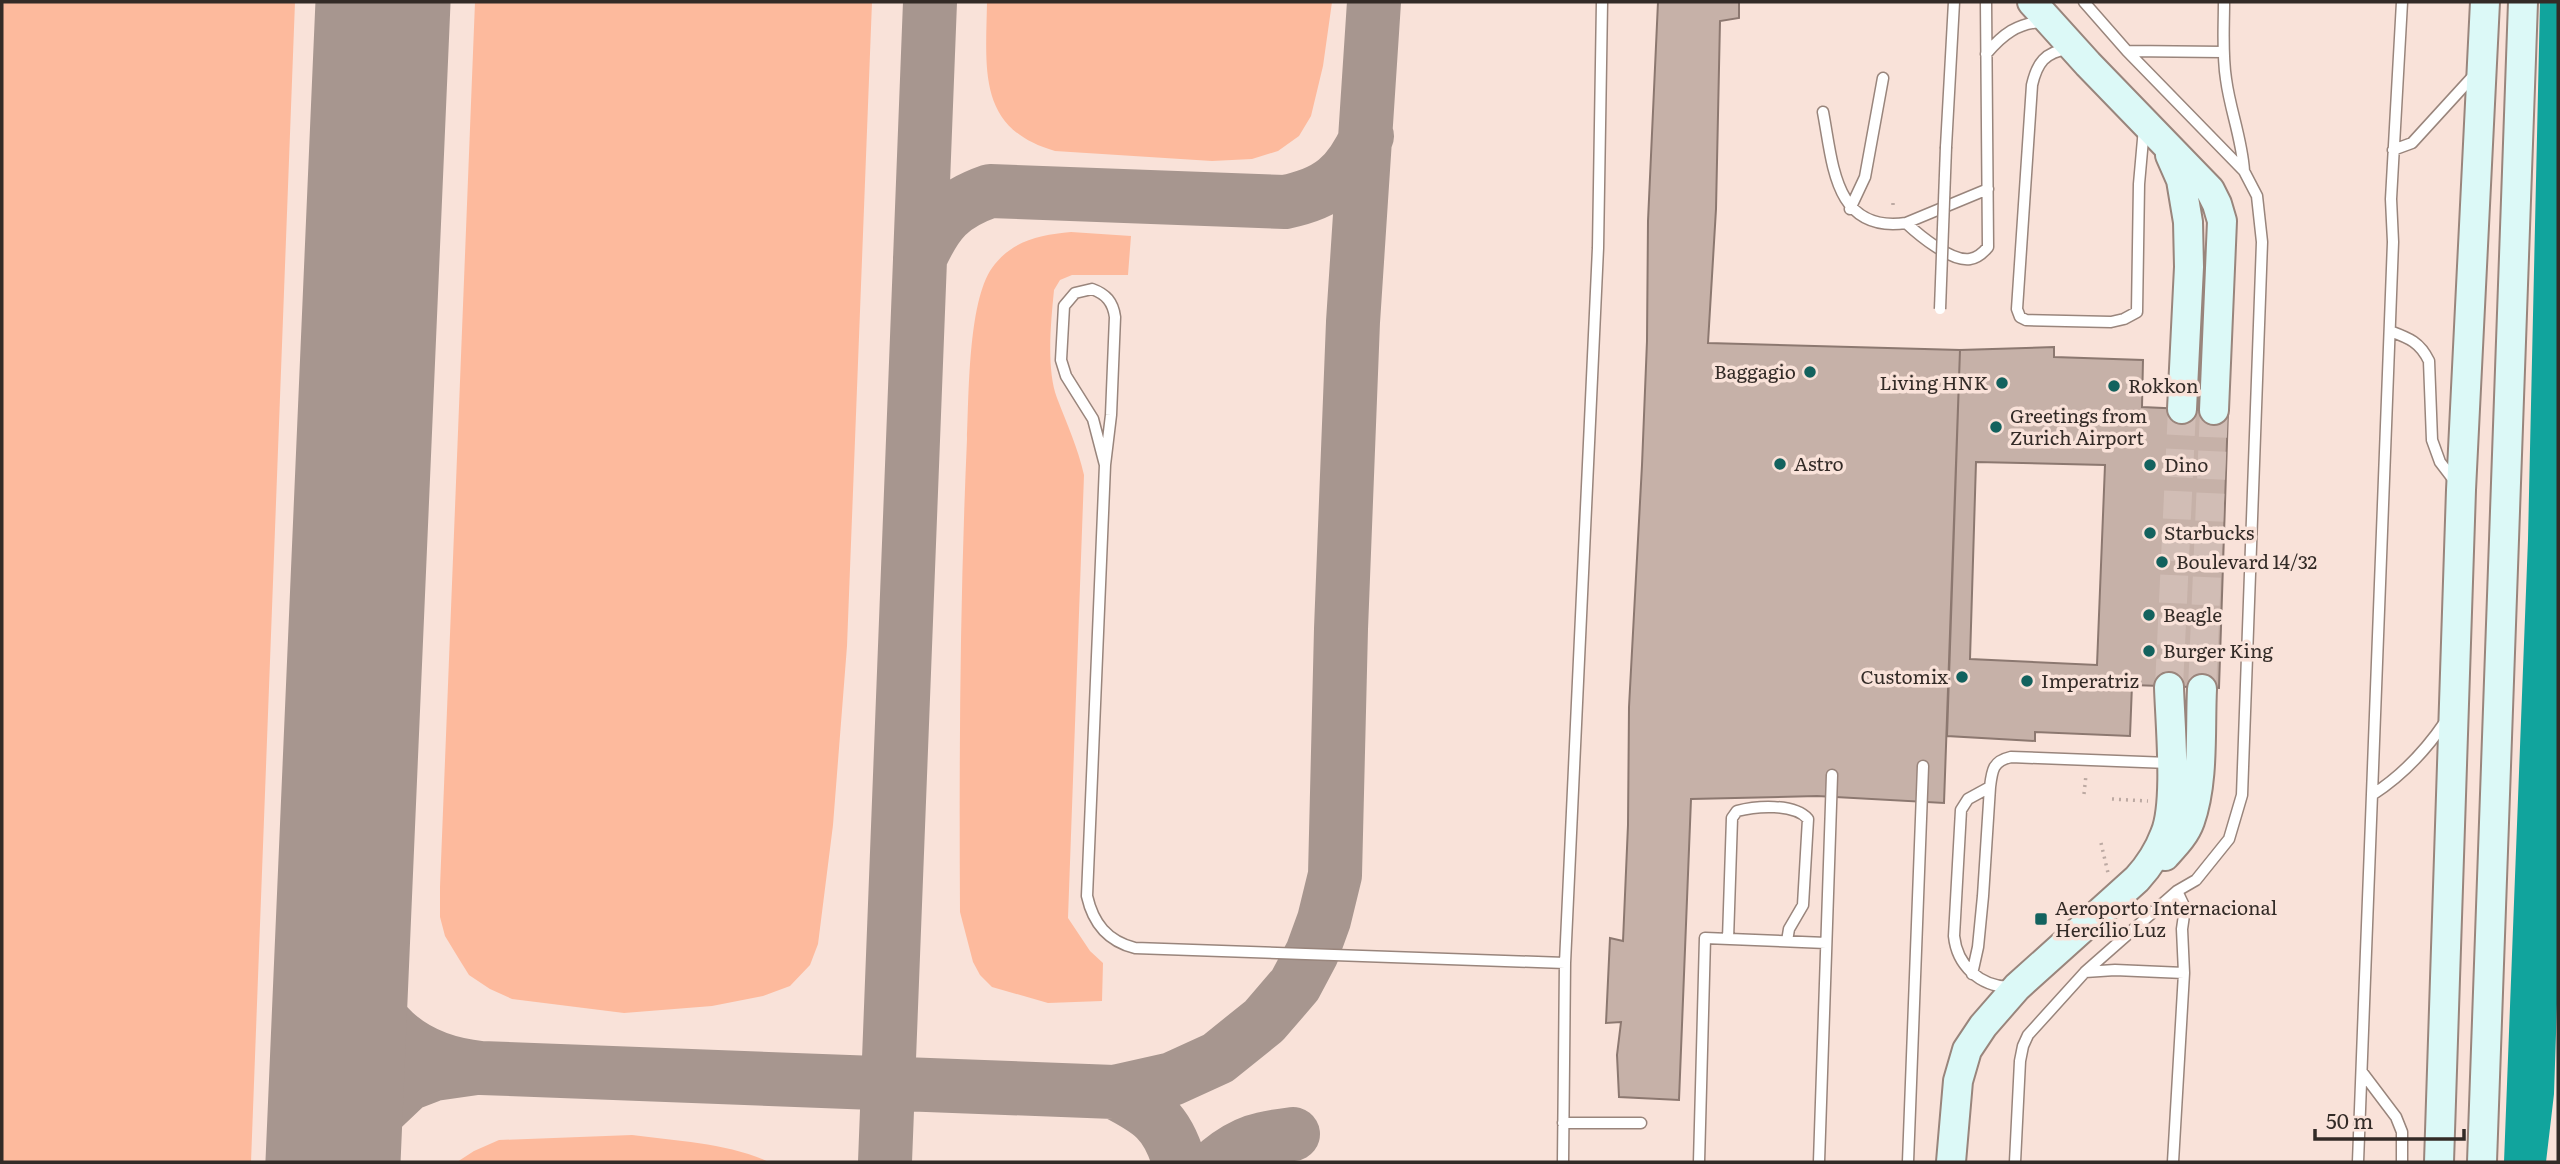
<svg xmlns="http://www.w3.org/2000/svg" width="2560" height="1164" font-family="Literata,serif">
<rect width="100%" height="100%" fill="#f9e2d9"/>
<!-- green -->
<path fill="#fdba9d" d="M2 2H295L251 1162H2Z
M475 2H872L847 646 833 825 818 944 810 965 790 986 763 996 712 1006 624 1013 512 999 490 989 469 975 459 959 445 936 440 917V887Z
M987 2H1332L1323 66 1311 116 1299 136 1278 151 1252 159 1212 161 1055 151C977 129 986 70 987 2Z
M1071 232 1131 236 1128 275H1072L1060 280 1054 290C1051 321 1046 369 1057 398 1067 424 1078 448 1084 475L1068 918 1090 951 1103 963 1102 1001 1048 1003 992 987 980 975 973 962 960 912C959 754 960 597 967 439 969 396 968 302 992 268 1012 240 1040 235 1071 232Z
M632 1135C678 1141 727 1143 769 1162H457L474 1151 499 1140Z"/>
<!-- water -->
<path fill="#11a49d" d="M2540 2H2558V974L2554 1094 2546 1162H2504L2528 539Z"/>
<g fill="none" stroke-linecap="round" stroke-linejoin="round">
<!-- taxiway -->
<path stroke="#a7968f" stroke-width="54" d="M920 258C937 221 950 205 990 191L1285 202C1329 193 1349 176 1367 136
M342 953C374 1019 403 1060 481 1068L1114 1092 1172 1079 1218 1058 1264 1021 1295 985 1312 953 1324 920 1335 875 1341 629 1353 322 1374 2
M1114 1092C1151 1111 1167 1121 1179 1162
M333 1155 408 1084 434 1074 476 1068
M885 1162 930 2
M1219 1162C1245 1141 1261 1138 1293 1134"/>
<!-- runway -->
<path stroke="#a7968f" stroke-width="135" d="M333 1162 383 2"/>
</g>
<!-- building -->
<path fill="#c6b1a8" stroke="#8c7870" stroke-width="2" fill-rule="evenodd" d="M1658 2H1739V18L1720 21 1716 209 1708 343 1960 350 1944 803 1817 796 1691 799 1679 1100 1619 1097 1617 1055 1621 1022 1606 1023 1610 938 1623 941 1628 825 1629 707 1642 465 1647 341 1648 221Z
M2054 347V357L2143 360 2142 407 2228 411 2219 688 2132 685 2130 736 2035 732V741L1947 736 1960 350ZM1976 462 2105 465 2097 665 1970 659Z"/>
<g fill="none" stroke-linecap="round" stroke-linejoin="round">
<!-- secondary-tunnel -->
<path stroke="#d1bdb5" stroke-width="28" stroke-dasharray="28 14" stroke-linecap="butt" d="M2169 687 2182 409
M2202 689 2214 410"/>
<defs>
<path id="service" d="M2224 2C2224 27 2222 54 2226 79 2230 110 2242 139 2244 171
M2068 49C2045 52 2037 63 2032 85L2017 309 2020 317 2026 320 2111 322 2124 319 2137 312 2139 184 2144 128
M2127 51 2223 52
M1986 54C2002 35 2018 22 2044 22
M1823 112C1833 164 1834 233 1906 223L1988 189
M1946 147 1954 2
M2393 150 2412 143 2475 74
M1850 209 1865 177 1883 78
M1906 223C1919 235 1951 262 1970 259 1978 258 1983 253 1988 247L1986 2
M1092 289C1106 294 1113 302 1115 317L1111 415 1105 465 1093 419 1066 376 1061 360 1064 306 1075 293Z
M2390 331C2409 338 2420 342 2429 361L2432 440 2440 462 2456 483
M1105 465 1087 896C1093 923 1107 941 1135 948L1565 963
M1990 787 1968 799 1961 810 1954 936C1957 965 1979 986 2009 987
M2372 795C2400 777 2426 750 2445 722
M1728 939 1732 818 1737 811C1756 806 1794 803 1808 819L1803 905 1789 929 1787 941
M2085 972 2115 970 2184 973
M1972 974 1978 947 1983 896 1990 787C1992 770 1993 761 2011 757L2169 763
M2362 1072 2396 1117 2402 1132V1162
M1563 1123H1641
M1563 1162 1565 963 1598 248 1602 2
M1699 1162 1705 938 1826 943
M1819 1162 1832 775
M1908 1162 1923 766
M2015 1162 2020 1061 2023 1046 2028 1035 2085 972 2177 891 2196 880 2229 839 2242 795 2262 242 2257 196 2244 171 2127 51 2084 2
M2173 1162 2184 973 2182 929 2185 908 2177 891
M2358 1162 2393 242 2391 199 2402 2"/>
<path id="secondary" d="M2032 2 2088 64 2210 190 2217 204 2222 221 2214 410
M2170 155 2181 180 2188 222 2189 267 2182 409
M2165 856C2175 845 2185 835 2190 821 2204 782 2200 729 2202 689
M1951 1162 1958 1081 1967 1050 1983 1026 2017 987 2137 879C2148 867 2159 850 2165 834 2178 803 2170 723 2169 687
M2439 1162 2461 490 2485 2
M2482 1162 2523 2"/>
</defs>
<!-- service casing -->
<use href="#service" stroke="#99857c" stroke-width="13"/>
<!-- secondary casing -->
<use href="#secondary" stroke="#99857c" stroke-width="32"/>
<!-- path -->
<path stroke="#bca9a2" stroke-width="3.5" stroke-dasharray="2 5" stroke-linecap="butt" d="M1893 205V198
M2084 794 2086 775
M2112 799 2148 801
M2101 843 2108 873"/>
<!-- service -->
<use href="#service" stroke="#fff" stroke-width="10"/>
<!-- secondary -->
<use href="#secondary" stroke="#dcf9f7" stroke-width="28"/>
<defs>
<path id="service-bridge" d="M1940 309 1946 147"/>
</defs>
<!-- service-bridge casing -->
<use href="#service-bridge" stroke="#99857c" stroke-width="13" stroke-linecap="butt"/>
<!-- service-bridge -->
<use href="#service-bridge" stroke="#fff" stroke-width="10"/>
</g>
<!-- markers -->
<g fill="#13625e" stroke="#f9e2d9" stroke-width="2.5">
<circle cx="1810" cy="372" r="7"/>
<circle cx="2002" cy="383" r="7"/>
<circle cx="2114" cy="386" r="7"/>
<circle cx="1996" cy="427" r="7"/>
<circle cx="1780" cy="464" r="7"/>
<circle cx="2150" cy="465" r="7"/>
<circle cx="2150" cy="533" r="7"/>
<circle cx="2162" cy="562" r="7"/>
<circle cx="2149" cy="615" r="7"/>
<circle cx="2149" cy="651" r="7"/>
<circle cx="1962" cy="677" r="7"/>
<circle cx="2027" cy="681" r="7"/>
<rect x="2034" y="912" width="14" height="14" rx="3.5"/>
</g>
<g text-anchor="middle" stroke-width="7" stroke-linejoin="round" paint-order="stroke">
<!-- poi labels -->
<g font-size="19" fill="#332b27" stroke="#f9e2d9" text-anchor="start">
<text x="1796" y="379" text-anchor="end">Baggagio</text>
<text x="1988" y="390" text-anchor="end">Living HNK</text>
<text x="2128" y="393">Rokkon</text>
<text x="2010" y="423">Greetings from<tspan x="2010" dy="22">Zurich Airport</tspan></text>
<text x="1794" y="471">Astro</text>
<text x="2164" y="472">Dino</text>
<text x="2164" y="540">Starbucks</text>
<text x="2176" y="569">Boulevard 14/32</text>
<text x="2163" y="622">Beagle</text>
<text x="2163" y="658">Burger King</text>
<text x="1948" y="684" text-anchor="end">Customix</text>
<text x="2041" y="688">Imperatriz</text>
<text x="2055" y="915">Aeroporto Internacional<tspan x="2055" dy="22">Hercílio Luz</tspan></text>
</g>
</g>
<!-- border -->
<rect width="2560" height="1164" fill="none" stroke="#332b27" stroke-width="7"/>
<!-- scale -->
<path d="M2315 1129v10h149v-10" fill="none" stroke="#332b27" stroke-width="3.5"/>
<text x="2326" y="1129" font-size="21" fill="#332b27" stroke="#f9e2d9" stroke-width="5" paint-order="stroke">50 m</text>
</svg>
